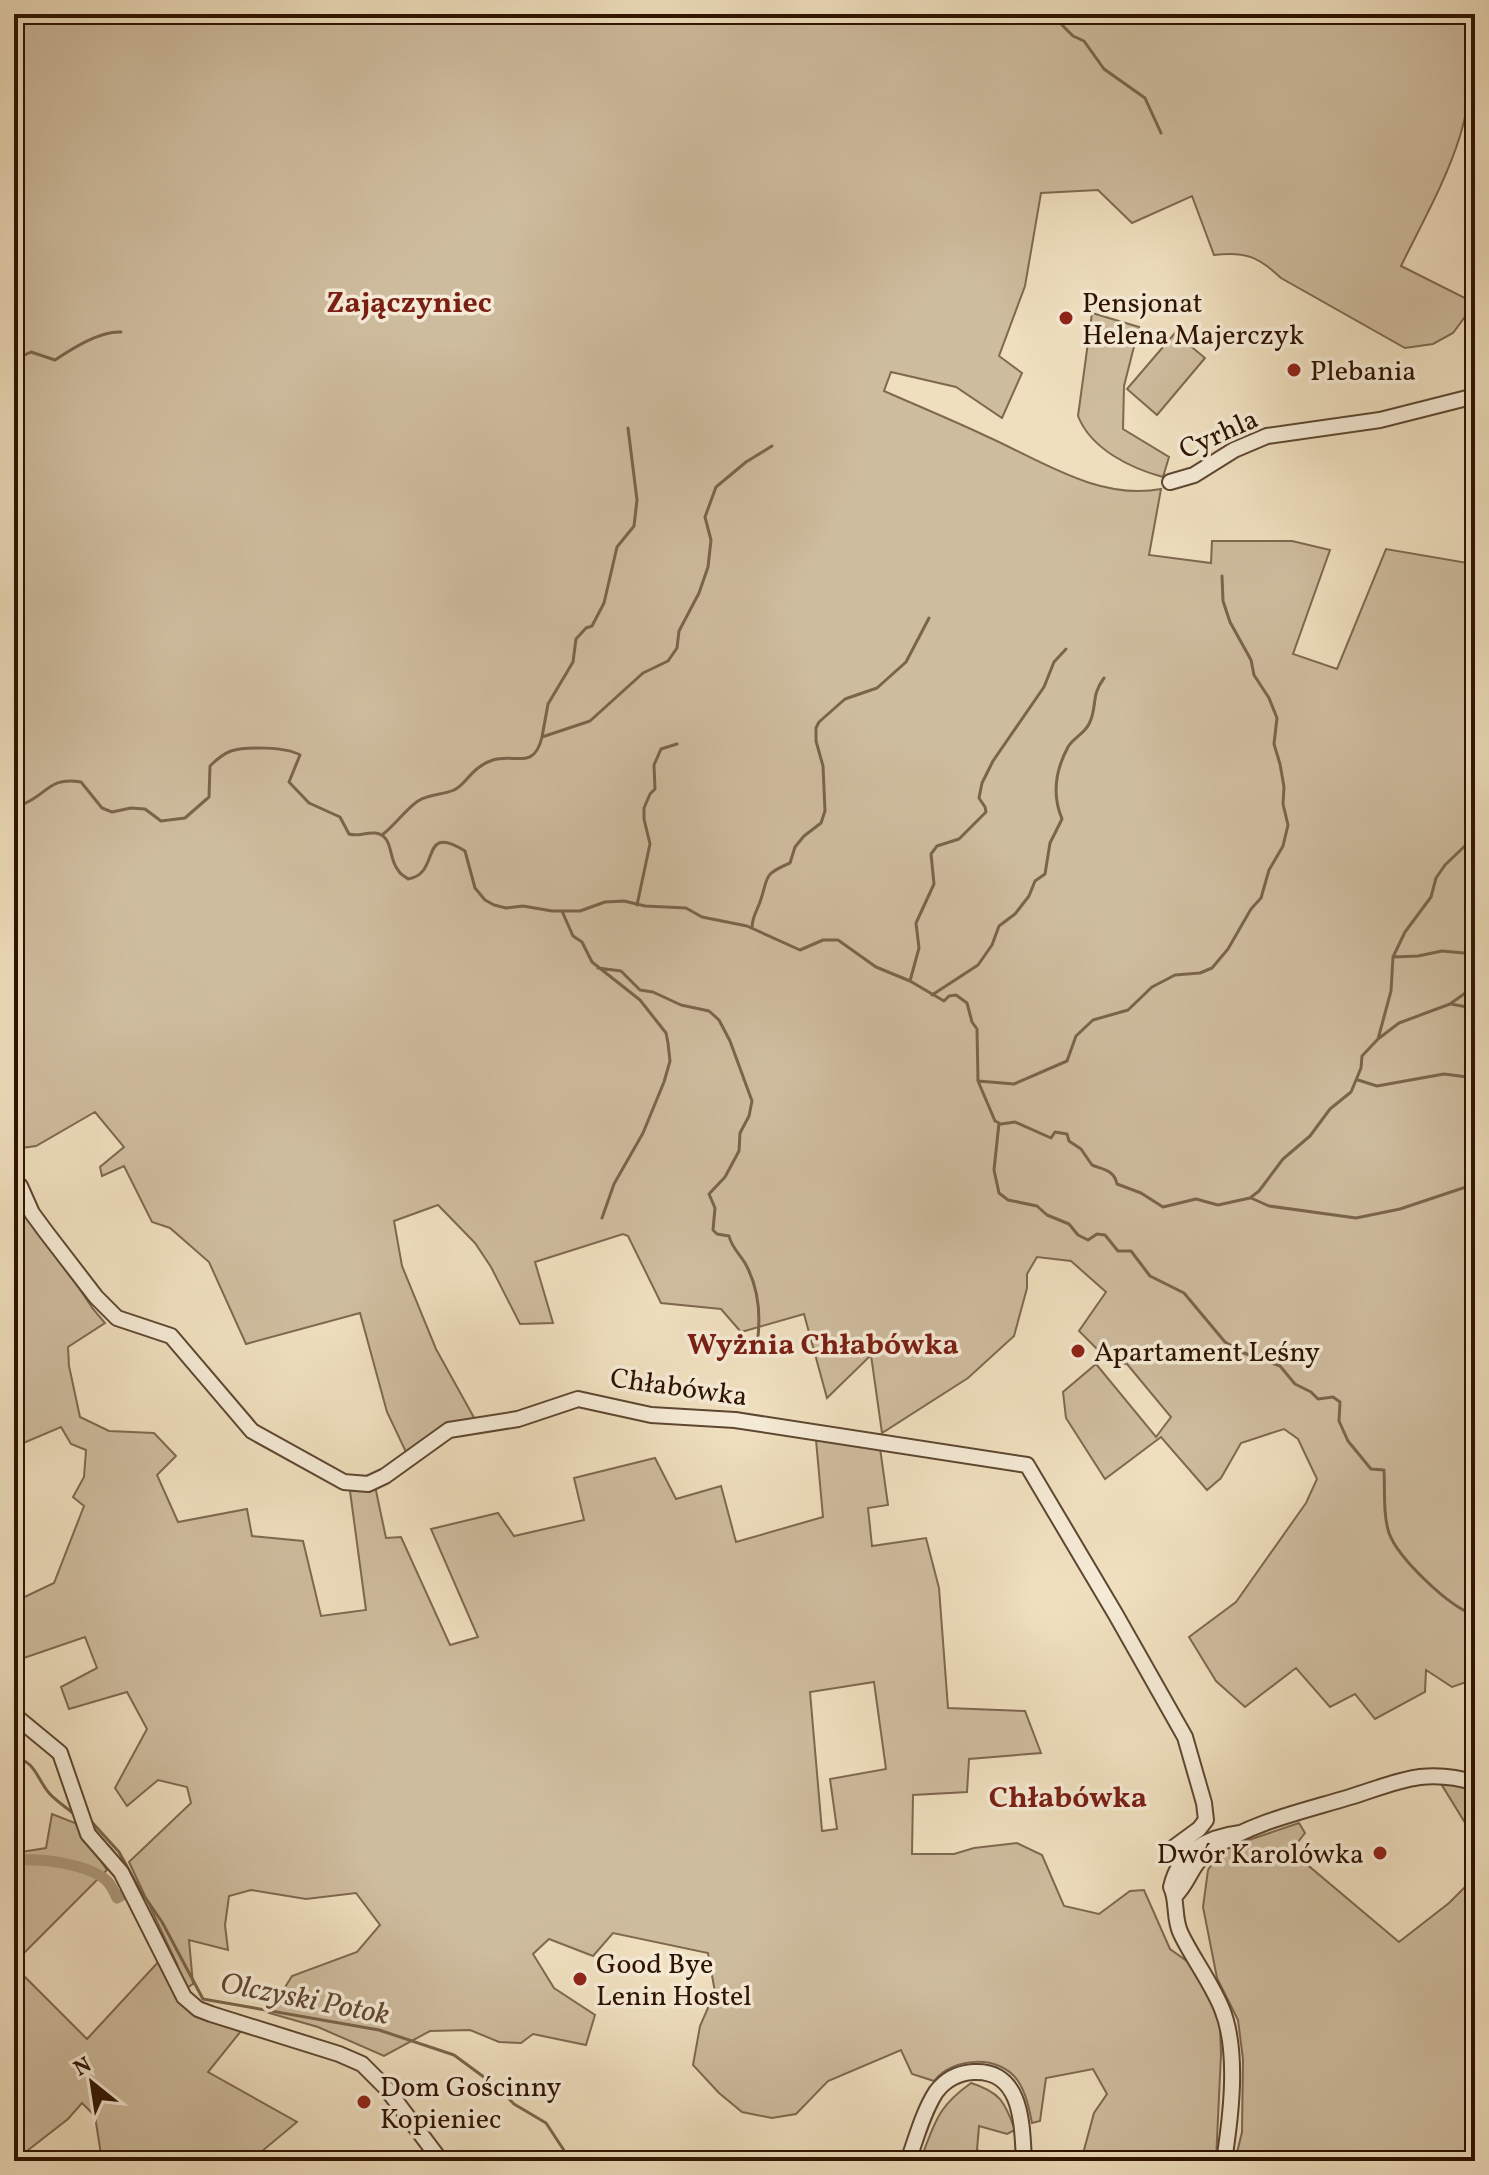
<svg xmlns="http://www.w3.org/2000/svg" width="1489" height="2175" font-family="Vollkorn,serif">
<rect width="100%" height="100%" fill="#efdfbe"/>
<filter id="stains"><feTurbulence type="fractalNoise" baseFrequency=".0025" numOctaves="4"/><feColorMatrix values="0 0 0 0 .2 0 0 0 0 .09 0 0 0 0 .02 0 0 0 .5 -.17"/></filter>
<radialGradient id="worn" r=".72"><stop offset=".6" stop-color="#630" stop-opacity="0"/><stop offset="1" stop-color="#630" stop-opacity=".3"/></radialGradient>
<!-- green -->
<path fill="#cebc9e" stroke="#7e684f" stroke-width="2" fill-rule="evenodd" d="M14 14H1475C1475 54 1472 97 1460 136 1446 181 1422 223 1401 266L1475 303 1453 333 1433 344 1405 348 1281 278C1259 257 1245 251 1214 255L1192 196 1132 223 1098 190 1041 193 1025 286 999 356 1022 373 1002 418 956 387 891 372 884 391C918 406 952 420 986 436 1040 460 1099 501 1161 489L1149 555 1211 563 1212 541H1292L1330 550 1293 654 1337 669 1386 549 1467 563 1475 546V1679L1452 1687 1426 1670 1425 1692 1375 1719 1355 1694 1330 1707 1296 1668 1245 1707 1216 1681 1189 1637 1236 1602 1306 1503 1317 1479 1298 1439 1284 1429 1241 1443 1221 1478 1207 1490 1161 1437 1105 1479 1066 1418 1063 1392 1096 1364 1156 1437 1171 1417 1127 1364 1109 1361 1079 1331 1106 1292 1071 1261 1037 1257 1027 1274V1288L1014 1336 968 1378 882 1433 871 1355 827 1398 804 1314 741 1332 721 1309 661 1303 628 1236 623 1234 535 1262 553 1323 520 1324 491 1267 475 1243 438 1205 394 1221 402 1266 436 1349 477 1423 439 1430 406 1452 387 1412 360 1313 246 1344 209 1262 170 1228 152 1222 124 1166 102 1176 100 1167 124 1147 95 1112 36 1146 14 1149Z
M1092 313 1139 327 1124 386 1123 429 1169 457 1163 477C1130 468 1091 449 1078 416Z
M1175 333 1205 358 1157 415 1127 389Z
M14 1191 93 1309 105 1323 68 1347 69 1366 80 1417 109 1431 154 1433 176 1456 157 1475 178 1522 247 1509 252 1536 303 1541 321 1616 366 1610 350 1491 375 1486 386 1538 401 1537 450 1645 478 1637 431 1529 498 1513 514 1536 584 1520 574 1478 655 1458 676 1499 721 1486 736 1542 823 1517 816 1440 880 1448 888 1505 868 1508 872 1546 926 1538 939 1588 948 1708 1025 1711 1041 1753 969 1759 967 1792 913 1795 912 1854H954L974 1848 1017 1843 1042 1855 1064 1906 1099 1914 1130 1891 1144 1890 1170 1949 1191 1964 1209 1996 1220 2025 1221 2054 1216 2161H1075L1084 2150 1094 2113 1107 2094 1093 2069 1046 2078 1040 2121 1032 2123C1029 2108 1026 2093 1018 2081 1000 2054 952 2057 934 2081L912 2074 901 2050 828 2081 796 2114 772 2118 742 2112 719 2093 693 2065 700 2026 715 1992 708 1953 613 1933 593 1956 549 1939 533 1954 554 1988 595 2015 586 2045 533 2034 521 2043 499 2042 470 2030 430 2031 384 2056 318 2027 269 2013 292 1976 357 1952 380 1925 356 1893 306 1899 251 1890 229 1896 225 1925 228 1950 189 1940 193 1984 185 1989 177 1964 129 1862 191 1803 187 1787 158 1780 127 1806 115 1788 147 1729 127 1692 69 1709 61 1687 97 1668 85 1637 18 1660 14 1650V1602L54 1583 84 1506 73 1497 84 1477 86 1450 71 1444 61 1427 14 1447ZM874 1682 886 1769 830 1779 837 1829 822 1831 810 1692Z
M1440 1782 1475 1788V1839Z
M52 1814 75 1823 107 1870 14 1963V1853L46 1848Z
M1299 1823 1305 1833 1291 1851 1399 1942 1449 1903 1475 1877V2161H1235L1242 2132 1243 2059 1238 2020 1217 1978 1203 1907 1208 1870 1222 1849Z
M161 1959 183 2003 241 2031 208 2072 297 2122 250 2161H102L95 2116 82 2103 68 2119 14 2161V1966L87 2039Z
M971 2083C1000 2092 1005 2102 1015 2130L1007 2134 979 2126 977 2150 1002 2161H920C935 2123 936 2108 971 2083Z"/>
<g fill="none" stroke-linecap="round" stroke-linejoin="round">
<!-- stream -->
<path stroke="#7a644b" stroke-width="3" d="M1051 14 1073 36 1084 41 1104 69 1145 98 1161 133
M14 360 31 352 55 360C73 348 100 331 121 332
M542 737 548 704 573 662 576 639 586 628 592 626 604 603 617 547 634 526 637 500 628 428
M14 801 21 805C47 796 48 776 81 782L102 808 112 812 131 808 145 809 161 821 185 818 209 797 210 766C216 760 223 754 231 751 245 746 287 747 300 755L289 782 309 803 340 817 349 834C359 837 365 832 375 833 394 835 388 859 398 870 400 874 404 876 408 879 442 874 418 822 465 851L475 888 485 900 494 905 506 908 523 906 552 911H580L605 902 624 901 645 906 686 908 702 917 747 926 800 950 823 940H838L876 967 910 981 944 1001 949 996 956 995 967 1003 972 1022 977 1029 978 1081 995 1121 999 1123 994 1170 999 1193 1008 1200 1037 1206 1047 1215 1069 1224 1078 1235 1088 1240 1097 1234 1105 1235 1118 1251H1131L1150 1276 1184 1293 1225 1342 1244 1353 1280 1366 1295 1384 1311 1392 1318 1399 1333 1397 1340 1402 1339 1421 1348 1441 1371 1469 1384 1470C1385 1490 1383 1515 1389 1533 1398 1558 1450 1608 1475 1615
M382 835C395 825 405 810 418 801 428 794 443 795 454 790 466 785 471 767 493 760 514 753 534 771 542 737L590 721 643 673 668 661 677 648 679 631 699 593 708 567 711 540 705 517 716 487 746 462 772 446
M637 905 650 844 644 819V808L650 794 655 789 654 765 661 749 677 744
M562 911 573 936 582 942 592 962 640 1000 666 1033 668 1043 670 1061 664 1082 643 1133 614 1184 602 1218
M752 928C752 917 756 913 760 902 769 876 762 875 790 863L795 847 804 836 821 823 825 811 823 766 816 741V728L819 722 845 699 877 688 906 662 929 618
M1393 957 1418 956 1442 951 1475 954
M598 968 621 971 640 990 653 992 681 1005 709 1011 719 1020 730 1041 752 1101 749 1116 740 1133 739 1151 725 1177 709 1194 715 1208 713 1230 717 1234 729 1236C732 1248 739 1253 745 1263 759 1288 761 1318 757 1345
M910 981 919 948 916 923 934 884 931 854 937 846 959 839 986 812 985 807 979 798 982 783 993 761 1044 687 1054 662 1066 649
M932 995 978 965 992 945 999 926 1015 914 1029 896 1035 881 1045 874 1050 843 1062 819C1052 795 1055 771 1068 747 1073 738 1084 734 1089 724 1098 706 1090 697 1104 678
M1451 1004 1467 1007 1475 1006
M1378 1039 1399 1023 1450 1004 1475 986
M1358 1080 1377 1086 1444 1074 1475 1078
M978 1081 1014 1084 1067 1061 1076 1036 1093 1020 1128 1010 1152 987 1175 975 1200 973 1212 968 1228 949 1251 909 1261 898 1269 870 1283 846 1288 825 1283 804 1284 787 1280 764 1274 744 1277 718 1269 698 1254 675 1251 660 1230 622 1223 601 1222 576
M1001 1124 1015 1122 1051 1138 1055 1132 1067 1134 1069 1141 1081 1149 1092 1165C1104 1170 1114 1170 1117 1184L1141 1193 1163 1207 1196 1199 1218 1205 1250 1198 1259 1191 1283 1159 1310 1136 1330 1109 1351 1092 1361 1068 1362 1056 1378 1039 1391 991 1393 957 1405 932 1431 897 1436 878 1445 865 1468 843 1466 836 1475 811
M1251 1198 1269 1206 1356 1218 1400 1209 1475 1184
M14 1758C35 1760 37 1779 49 1793 56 1801 66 1807 74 1814
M89 1819 119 1852 140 1890 162 1922 203 1999 379 2030 454 2055 496 2086 514 2104 546 2123 571 2161"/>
<!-- canal -->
<path stroke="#ad9a7d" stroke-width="11" d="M14 1861C38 1857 89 1864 107 1881 112 1886 114 1892 117 1898L122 1895"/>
<defs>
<path id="minor" d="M1170 482 1194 475 1234 450 1267 436 1380 420 1475 396
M20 1186 32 1213 46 1232 96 1297 117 1318 171 1336 252 1431 344 1482 368 1484 385 1476 449 1430 518 1419 578 1399 651 1415 735 1420 1027 1465 1116 1615 1185 1737 1204 1803 1206 1820 1199 1829 1169 1851
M14 1715 60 1753 88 1834 121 1872 184 1997 198 2009 211 2014 339 2054 362 2064 386 2088 441 2161
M1175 1896C1191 1880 1190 1864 1212 1849 1252 1822 1304 1811 1350 1797 1373 1790 1397 1780 1420 1777 1439 1775 1457 1777 1475 1783
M908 2161C916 2139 923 2112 936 2092 945 2080 958 2073 973 2072 1023 2069 1022 2126 1024 2161
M1224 2161C1231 2116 1239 2051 1222 2009 1211 1982 1193 1959 1181 1934 1173 1918 1178 1901 1171 1887 1179 1852 1207 1837 1240 1833"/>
</defs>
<!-- minor casing -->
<use href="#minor" stroke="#5e4630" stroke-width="18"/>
<!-- minor -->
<use href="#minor" stroke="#f5ead5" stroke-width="14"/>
</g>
<!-- markers -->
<g fill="#8f2418" stroke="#f5ead5" stroke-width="3">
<circle cx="1066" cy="318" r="8"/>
<circle cx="1294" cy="370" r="8"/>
<circle cx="1078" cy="1351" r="8"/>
<circle cx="1380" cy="1853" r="8"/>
<circle cx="580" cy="1979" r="8"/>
<circle cx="364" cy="2102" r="8"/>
</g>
<g text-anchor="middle" stroke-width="7" stroke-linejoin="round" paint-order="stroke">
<!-- poi labels -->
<g font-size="28" fill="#2e1300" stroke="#f5ead5" text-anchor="start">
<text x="1082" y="312">Pensjonat<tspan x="1082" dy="32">Helena Majerczyk</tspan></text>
<text x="1310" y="380">Plebania</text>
<text x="1094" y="1361">Apartament Leśny</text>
<text x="1364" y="1863" text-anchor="end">Dwór Karolówka</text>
<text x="596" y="1973">Good Bye<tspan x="596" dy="32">Lenin Hostel</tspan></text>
<text x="380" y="2096">Dom Gościnny<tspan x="380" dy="32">Kopieniec</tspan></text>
</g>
<!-- street labels -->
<g font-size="28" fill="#2e1300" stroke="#f5ead5">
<text transform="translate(1218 433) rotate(-24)" y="10">Cyrhla</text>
<text transform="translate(679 1386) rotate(8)" y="10">Chłabówka</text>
</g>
<!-- neighbourhood labels -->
<g font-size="30" font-weight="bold" fill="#7a1f14" stroke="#f5ead5">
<text x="409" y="312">Zajączyniec</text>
<text x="823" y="1354">Wyżnia Chłabówka</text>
<text x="1068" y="1807">Chłabówka</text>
</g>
<!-- water labels -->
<g font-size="30" font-style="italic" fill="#614932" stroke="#f5ead5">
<text transform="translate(305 1998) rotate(11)" y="10">Olczyski Potok</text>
</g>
</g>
<!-- margin -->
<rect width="1489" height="2175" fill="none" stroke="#efdfbe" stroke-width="48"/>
<rect x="16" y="16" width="1457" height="2143" fill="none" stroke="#2e1300" stroke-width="4"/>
<rect x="24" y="24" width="1441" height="2127" fill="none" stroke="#2e1300" stroke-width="2"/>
<!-- north arrow -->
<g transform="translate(92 2083) rotate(330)" stroke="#f5ead5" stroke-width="6" paint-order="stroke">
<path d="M0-6L14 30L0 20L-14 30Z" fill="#2e1300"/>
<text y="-12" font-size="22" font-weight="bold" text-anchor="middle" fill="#2e1300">N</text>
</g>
<rect width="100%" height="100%" filter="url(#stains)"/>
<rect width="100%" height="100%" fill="url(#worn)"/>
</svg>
